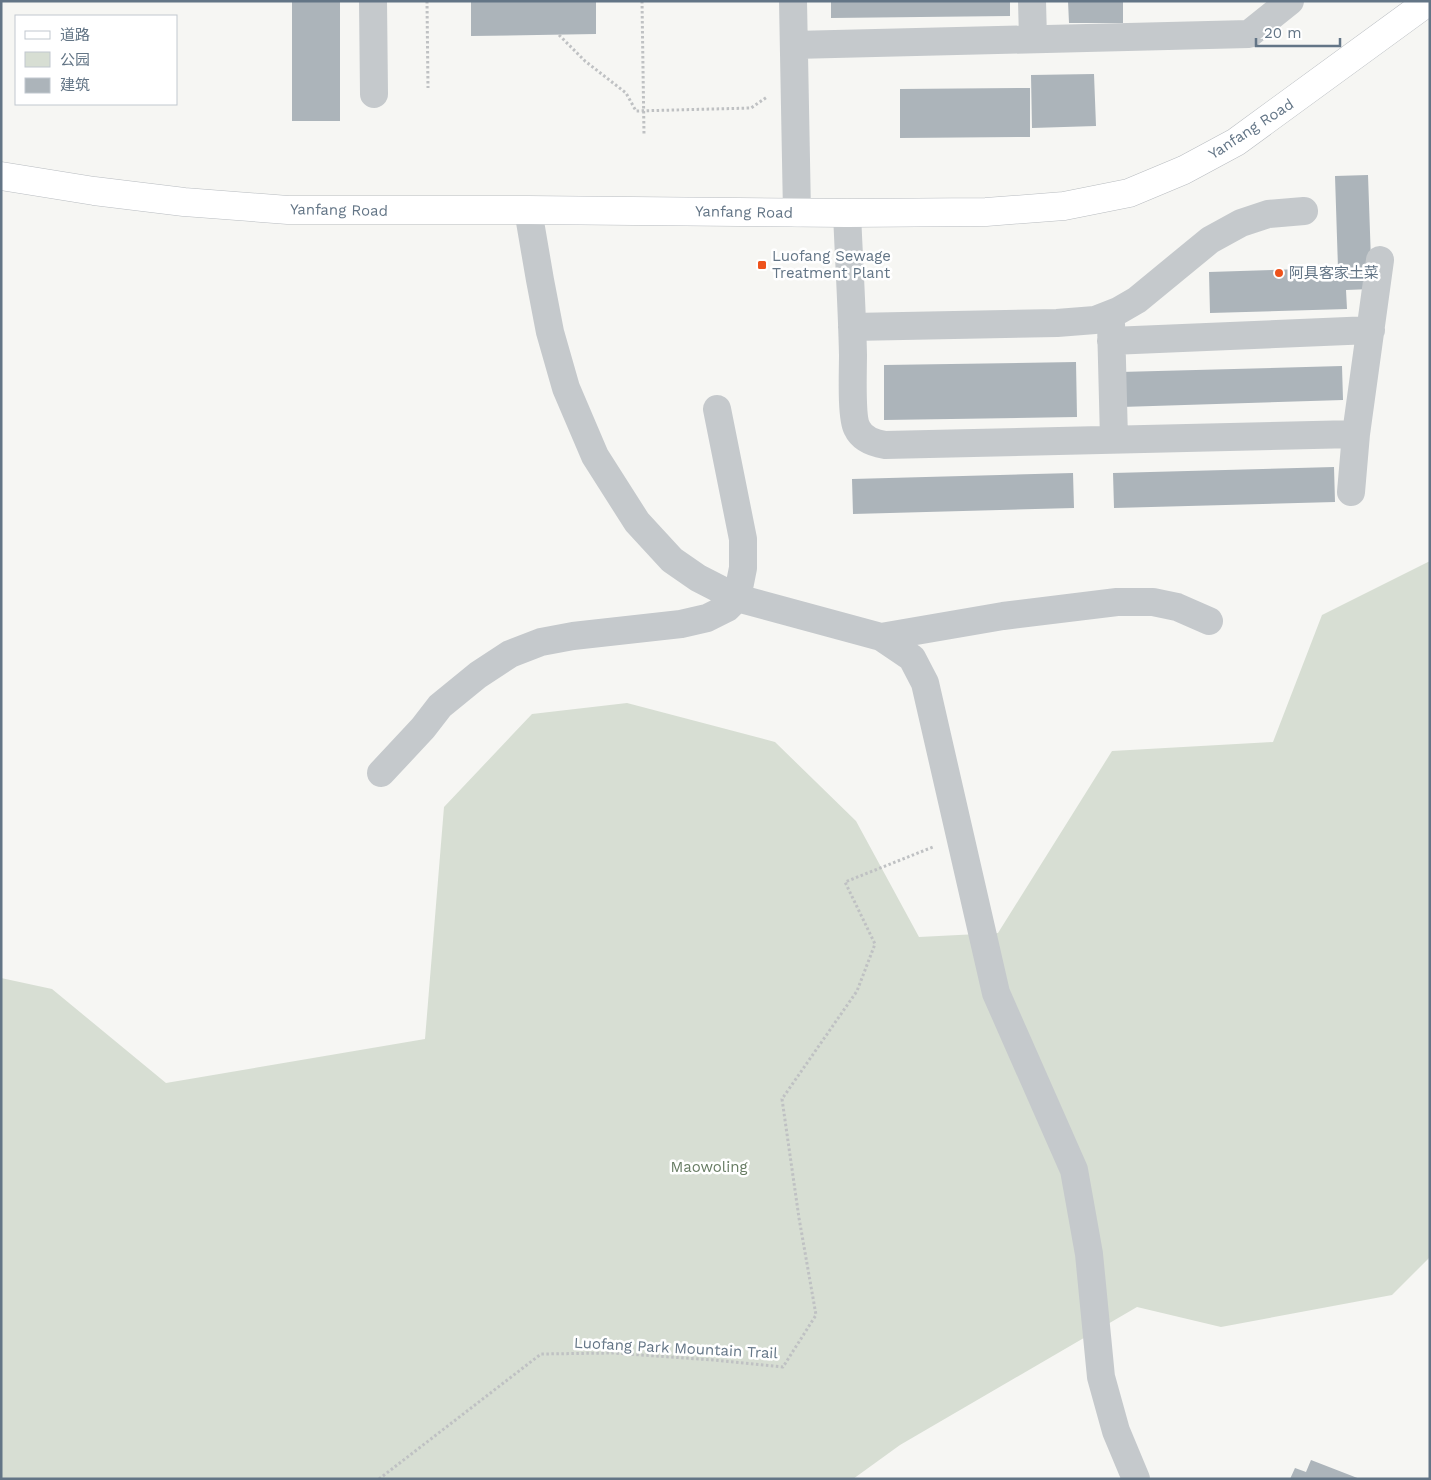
<svg xmlns="http://www.w3.org/2000/svg" width="1431" height="1480" font-family="'Work Sans','Noto Sans SC',sans-serif">
<rect width="100%" height="100%" fill="#f6f6f3"/>
<!-- green -->
<path fill="#d7ded3" d="M1430 561V1257L1392 1295 1221 1327 1137 1307 900 1445 853 1479H1V978L52 989 166 1083 425 1039 444 807 532 714 627 703 775 742 856 821 919 937 998 933 1112 751 1273 742 1322 615Z"/>
<!-- building -->
<path fill="#acb4ba" d="M292 1H340V121H292Z
M471 1H596V34L471 36Z
M831 1H1010V16L831 18Z
M1068 1H1123V23H1069Z
M1094 74 1096 126 1032 128 1031 75Z
M1030 88V137L900 138V89Z
M1368 175 1372 289 1346 290 1347 309 1210 313 1209 272 1338 268 1335 176Z
M1076 362 1077 417 884 420V365Z
M1342 366 1343 400 1121 407 1120 372Z
M1334 467 1335 502 1114 508 1113 473Z
M1073 473 1074 508 853 514 852 479Z
M1311 1460 1360 1479H1290L1295 1468 1306 1472Z"/>
<g fill="none" stroke-linecap="round" stroke-linejoin="round">
<defs>
<path id="major" d="M1 176 94 191 184 202 288 210H528L847 213 986 212 1064 206 1129 193 1184 170 1236 142 1429 1"/>
</defs>
<!-- major casing -->
<use href="#major" stroke="#b8bcc0" stroke-width="29"/>
<!-- path -->
<path stroke="#bfc1c3" stroke-width="3" stroke-dasharray="2.5 2.5" stroke-linecap="butt" d="M427 1 428 88
M642 1 644 135
M559 35 585 61 626 93 636 111 751 108 767 97
M379 1479 541 1354 613 1353 713 1360 783 1367 816 1315 799 1218 782 1099 857 991 875 944 845 882 933 847"/>
<!-- minor -->
<path stroke="#c5c9cc" stroke-width="28" d="M373 1 374 94
M793 1 797 213
M1032 1 1033 39
M794 45 1249 34 1290 1
M528 210 540 280 550 332 566 388 595 456 637 522 672 560 698 578 737 598 881 637 912 658 925 683 996 993 1074 1170 1089 1254 1101 1377 1116 1431 1136 1479
M847 213C849 261 852 308 853 355 853 370 851 417 857 428 862 439 873 443 885 445L1356 434
M1111 323 1114 439
M852 327 1057 323 1095 320 1118 311 1137 300 1210 240 1241 223 1268 214 1304 211
M1111 341 1371 330
M1351 492 1356 434 1380 260
M881 637 1003 616 1117 602H1153L1177 607 1209 621
M381 773 423 728 440 706 478 675 510 654 541 642 573 636 681 624 707 618 727 608 737 598 743 568V539L717 409"/>
<!-- major -->
<use href="#major" stroke="#fff" stroke-width="28"/>
</g>
<!-- markers -->
<g fill="#ee521b" stroke="#fff" stroke-width="2">
<rect x="757" y="260" width="10" height="10" rx="2.5"/>
<circle cx="1279" cy="273" r="5"/>
</g>
<g text-anchor="middle" stroke-width="5" stroke-linejoin="round" paint-order="stroke">
<!-- street labels -->
<g font-size="15" fill="#637586" stroke="#fff">
<text transform="translate(1251 129) rotate(-33)" y="5">Yanfang Road</text>
<text transform="translate(339 210) rotate(1)" y="5">Yanfang Road</text>
<text transform="translate(744 212) rotate(1)" y="5">Yanfang Road</text>
<text transform="translate(676 1348) rotate(3)" y="5">Luofang Park Mountain Trail</text>
</g>
<!-- poi labels -->
<g font-size="15" fill="#637586" stroke="#fff" text-anchor="start">
<text x="772" y="261">Luofang Sewage<tspan x="772" dy="17">Treatment Plant</tspan></text>
<text x="1289" y="278">阿具客家土菜</text>
</g>
<!-- park labels -->
<g font-size="15" fill="#677c63" stroke="#fff">
<text x="709" y="1172">Maowoling</text>
</g>
</g>
<!-- border -->
<rect width="1431" height="1480" fill="none" stroke="#637586" stroke-width="5"/>
<!-- legend -->
<rect x="15" y="15" width="162" height="90" fill="#ffffff" stroke="#c1c8cf"/>
<rect x="25" y="31" width="25" height="8" fill="#ffffff" stroke="#c1c8cf"/>
<text x="60" y="40" font-size="15" fill="#637586">道路</text>
<rect x="25" y="52" width="25" height="15" fill="#d7ded3" stroke="#c1c8cf"/>
<text x="60" y="65" font-size="15" fill="#637586">公园</text>
<rect x="25" y="78" width="25" height="15" fill="#acb4ba" stroke="#c1c8cf"/>
<text x="60" y="90" font-size="15" fill="#637586">建筑</text>
<!-- scale -->
<path d="M1256 38v8h84v-8" fill="none" stroke="#637586" stroke-width="2.5"/>
<text x="1264" y="38" font-size="15" fill="#637586" stroke="#ffffff" stroke-width="4" paint-order="stroke">20 m</text>
</svg>
